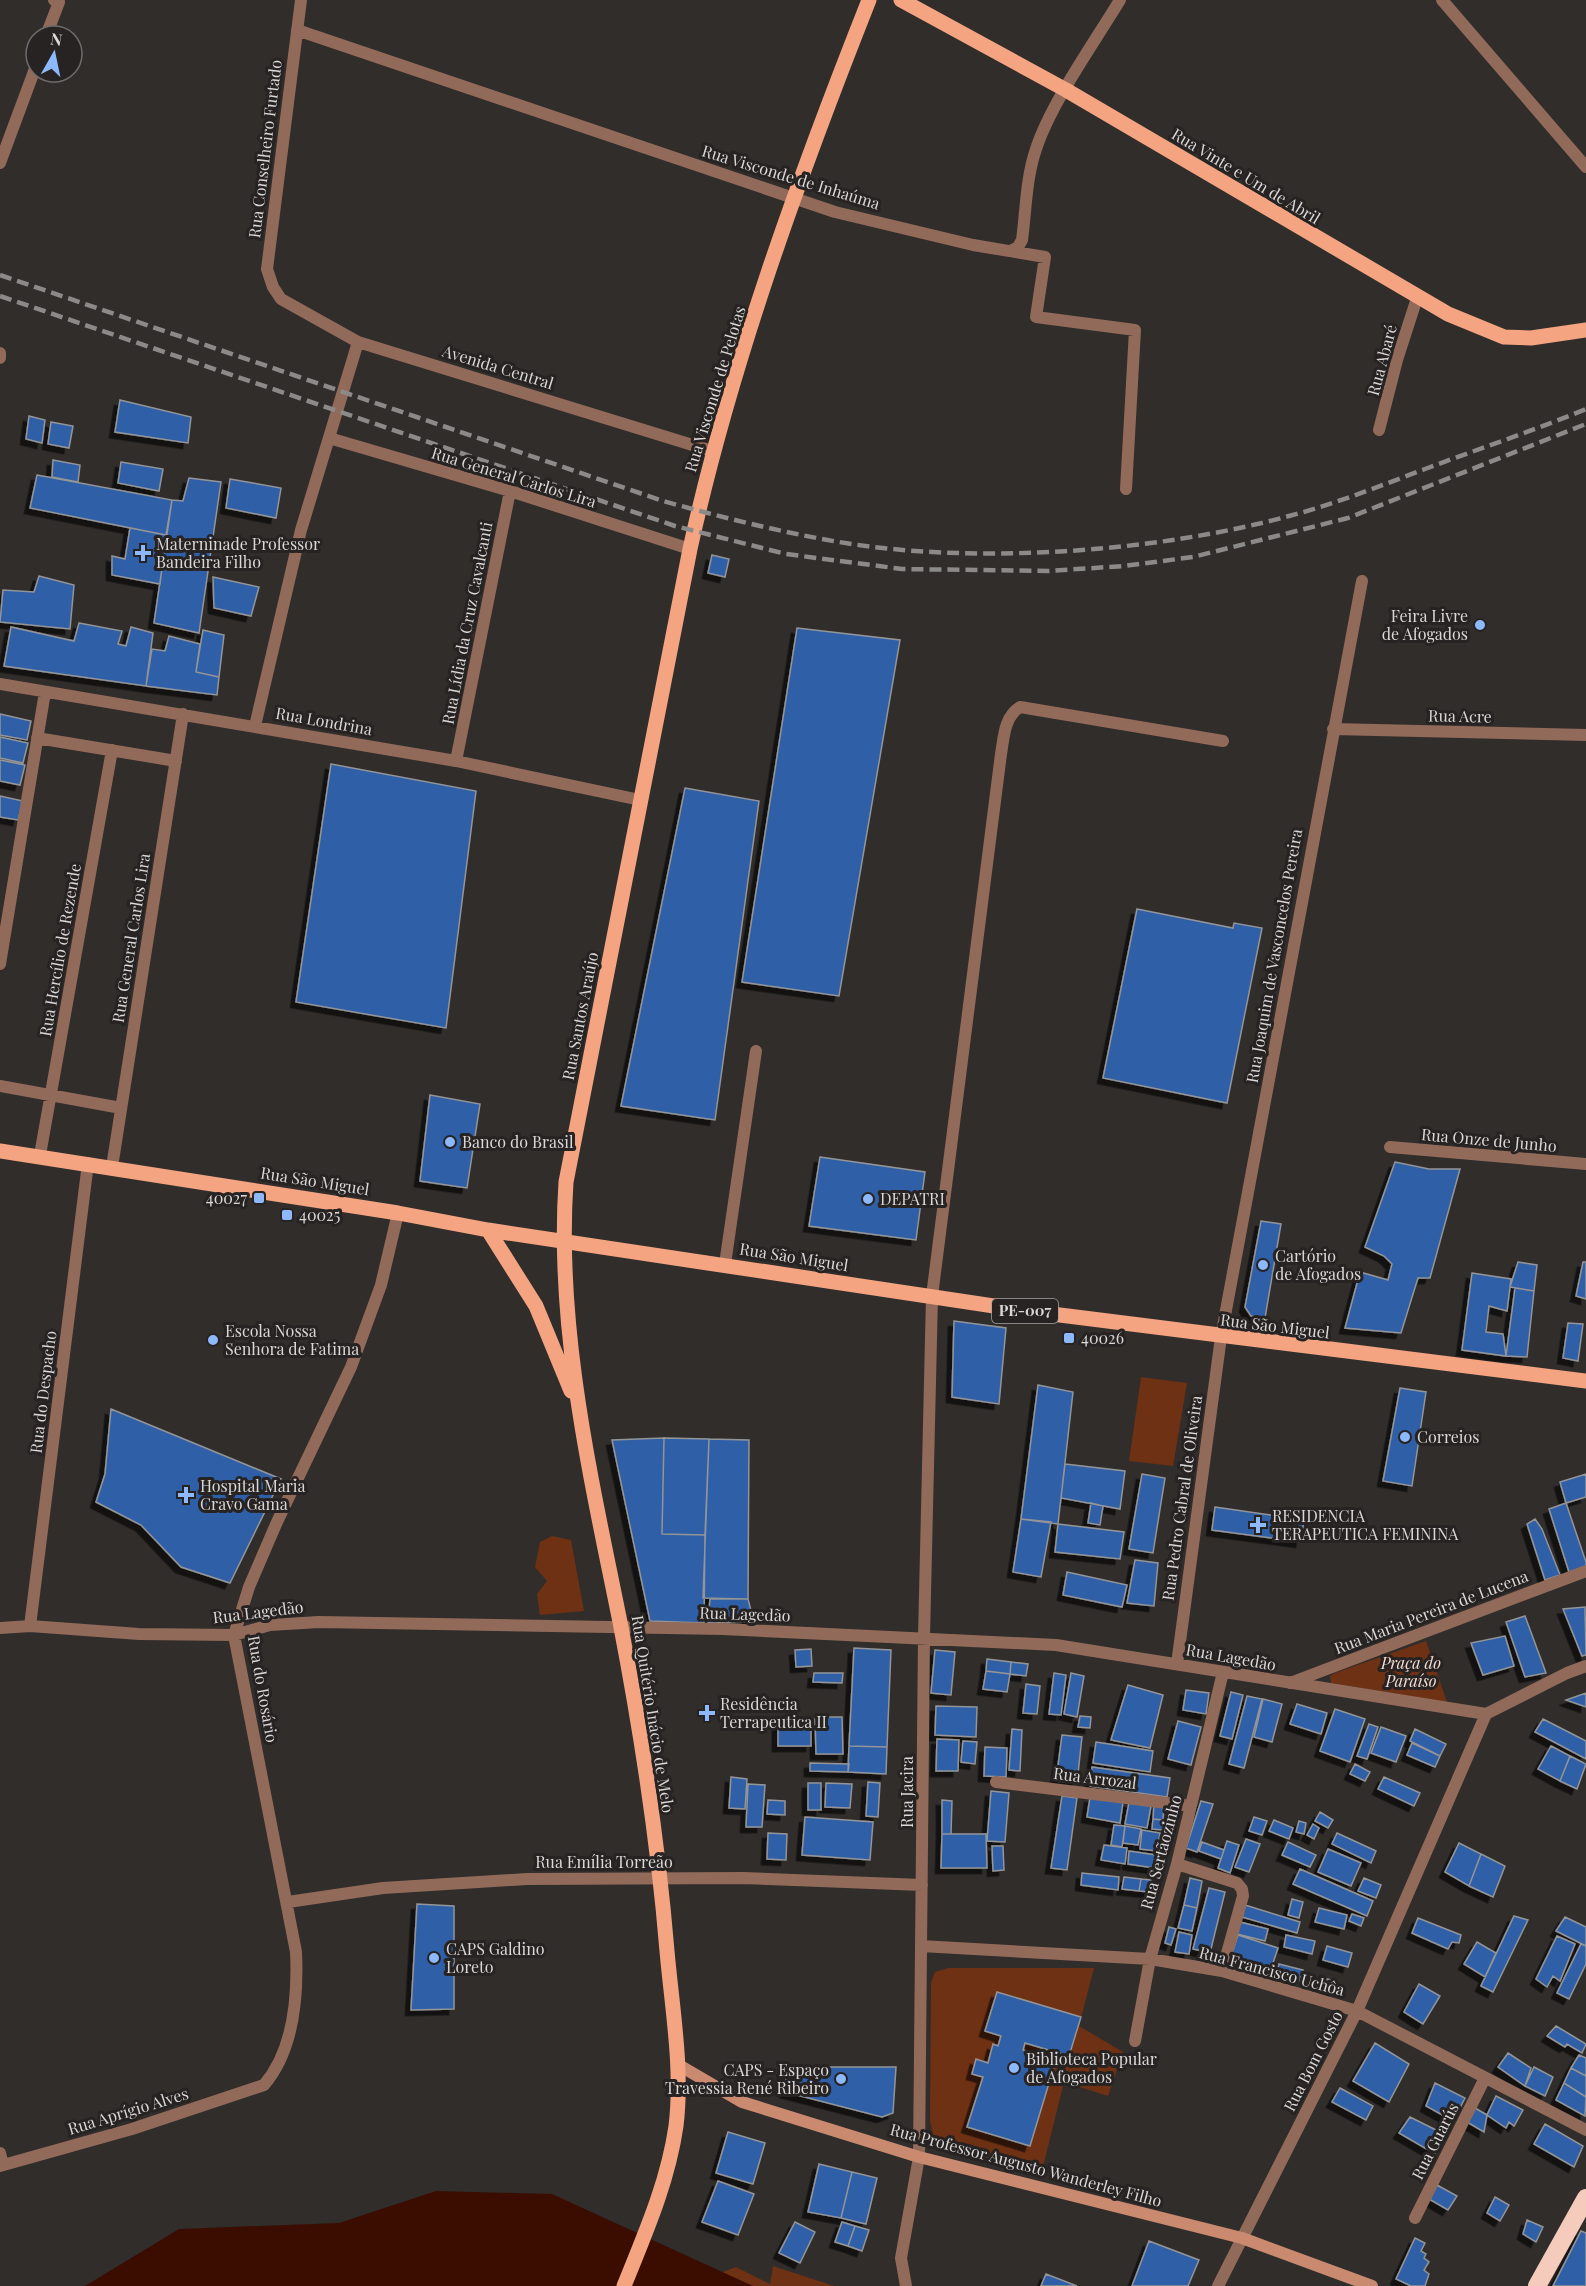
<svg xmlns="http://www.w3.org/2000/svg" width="1586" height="2286" font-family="'Playfair Display',serif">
<defs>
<filter id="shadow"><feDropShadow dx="-5.5" dy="5.5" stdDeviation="0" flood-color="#0009"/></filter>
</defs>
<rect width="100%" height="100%" fill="#302d2b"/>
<!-- green -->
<path fill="#6e3113" d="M1141 1377 1187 1383 1173 1466 1129 1461Z
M552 1536 571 1540 584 1611 540 1615 537 1594 547 1581 535 1567 540 1542Z
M1426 1641 1447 1702 1331 1683 1330 1676 1335 1673Z
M948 1968H1094L1079 2026 1123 2052 1108 2096 1064 2082 1041 2175 943 2145 933 2135 930 2121 931 1983 935 1972Z
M773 2266 834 2286H713L723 2272 736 2267 770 2284Z"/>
<!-- water -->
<path fill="#3a0d00" d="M436 2191 552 2194 753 2286H85L179 2229 339 2223Z"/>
<!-- building -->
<path fill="#2f5ea7" stroke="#939598" stroke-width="1.5" filter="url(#shadow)" d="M120 400 191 417 188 443 115 432Z
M29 416 45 420 42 443 26 439Z
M51 422 73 426 69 448 48 444Z
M53 460 80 465 78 482 52 477Z
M121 462 163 469 159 491 118 483Z
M37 475 172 500 166 535 30 508Z
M189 478 221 482 199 633 154 623 172 500 183 501Z
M230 479 281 488 276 518 226 508Z
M130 528 166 535 160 584 112 575V556L125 559Z
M712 555 729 559 725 577 708 573Z
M39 576 74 585 70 629 0 622 3 590 34 592Z
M213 577 259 587 251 616 214 608Z
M79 623 122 631 118 644 126 646 131 627 153 633 146 686 4 666 11 627 74 641Z
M797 628 900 640 839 996 742 982Z
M203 630 224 635 219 677 196 672Z
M169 636 200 644 196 672 219 677 217 695 146 686 152 649 165 651Z
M0 714 31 721 27 740 0 735Z
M0 737 28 743 23 763 0 758Z
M0 760 25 765 20 785 0 781Z
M331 764 476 791 446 1028 296 1002Z
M685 788 759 801 715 1120 621 1106Z
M0 796 23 801 18 820 0 817Z
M1137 909 1233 928 1234 923 1262 928 1227 1103 1103 1078Z
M430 1095 480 1104 467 1188 420 1181Z
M820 1157 925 1172 916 1240 809 1226Z
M1395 1162 1429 1169H1460L1430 1278H1418L1401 1333 1345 1328 1360 1272 1388 1280 1392 1264 1384 1256 1365 1247Z
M1261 1221 1281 1224 1265 1318 1251 1316 1245 1307Z
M1518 1262 1537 1265 1534 1291 1510 1287Z
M1583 1262H1586V1299L1576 1296Z
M1472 1273 1511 1279 1507 1311 1489 1306 1486 1332 1503 1334 1506 1356 1462 1350Z
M1515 1288 1534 1291 1527 1357 1506 1356Z
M954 1321 1006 1328 999 1404 952 1397Z
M1568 1323 1583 1324 1578 1361 1563 1358Z
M1038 1385 1073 1392 1058 1524 1021 1519Z
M1400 1388 1426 1392 1412 1486 1383 1481Z
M111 1409 281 1479 230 1583 181 1567 141 1525 96 1502 105 1474Z
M664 1438 709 1439 705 1535 662 1534Z
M664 1438 662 1534 705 1535 704 1623 650 1621 612 1440Z
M709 1439 749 1440 748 1599 703 1598Z
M1065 1464 1125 1471 1120 1509 1061 1498Z
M1142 1474 1165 1478 1153 1553 1129 1549Z
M1586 1474V1497L1566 1503 1560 1482Z
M1091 1503 1103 1506 1100 1525 1088 1523Z
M1566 1503 1586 1562V1568L1569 1572 1549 1509Z
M1215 1507 1304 1520 1301 1542 1212 1530Z
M1021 1519 1051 1522 1041 1577 1013 1572Z
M1535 1519 1542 1529 1560 1575 1545 1580 1527 1524Z
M1058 1524 1124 1532 1120 1559 1055 1552Z
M1135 1560 1158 1563 1154 1606 1127 1603Z
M1067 1572 1127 1585 1122 1607 1063 1595Z
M710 1599H748L754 1622 708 1623Z
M1585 1607 1586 1655 1582 1656 1563 1609Z
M1525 1616 1546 1673 1525 1677 1506 1622Z
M1505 1636 1514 1666 1483 1675 1471 1643Z
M854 1648 891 1650 887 1747 849 1746Z
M811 1649 812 1666 796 1667 795 1650Z
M935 1650 955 1652 951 1695 931 1693Z
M987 1659 1011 1662 1010 1674 986 1671Z
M1011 1662 1028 1664 1026 1676 1010 1674Z
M986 1671 1010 1674 1007 1692 983 1689Z
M814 1673H843L842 1683 813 1682Z
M1054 1673 1066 1675 1061 1715 1049 1714Z
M1071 1673 1084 1676 1077 1717 1064 1714Z
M1026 1684 1040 1686 1037 1714 1023 1713Z
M1128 1685 1163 1695 1150 1748 1111 1740Z
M1186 1690 1209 1693 1206 1714 1183 1710Z
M1231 1692 1243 1695 1232 1739 1220 1736Z
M1586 1693V1707L1566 1700Z
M1247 1696 1262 1699 1244 1768 1229 1764Z
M1263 1699 1282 1704 1272 1742 1254 1737Z
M1297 1704 1327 1713 1321 1734 1290 1724Z
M936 1706 977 1707 976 1737 935 1735Z
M1335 1709 1365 1719 1350 1762 1320 1751Z
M1080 1716 1091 1717 1090 1728 1078 1727Z
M815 1717H842L843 1754H816Z
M1543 1719 1586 1741V1759L1535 1732Z
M1178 1721 1201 1727 1191 1765 1168 1759Z
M778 1724 811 1725V1746H778Z
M1369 1724 1378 1727 1367 1759 1357 1756Z
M1381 1727 1406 1736 1396 1762 1371 1753Z
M1012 1729 1022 1730 1020 1771 1009 1770Z
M1415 1729 1446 1744 1440 1756 1410 1741Z
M1062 1735 1082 1737 1077 1783 1056 1781Z
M937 1739 959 1740 958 1771H936Z
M963 1741 977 1742 975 1764 961 1762Z
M1096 1742 1153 1751 1150 1772 1093 1763Z
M1412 1743 1440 1756 1435 1767 1407 1755Z
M849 1746 887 1747 886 1774 848 1772Z
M1551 1746 1570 1756 1560 1781 1538 1769Z
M985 1747 1007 1748 1006 1777 984 1776Z
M1570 1756 1586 1764 1577 1789 1560 1781Z
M810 1763 849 1764 848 1772 810 1771Z
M1355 1764 1370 1772 1365 1781 1350 1774Z
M1092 1767 1170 1778 1167 1797 1090 1786Z
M731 1777 747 1779 745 1809 729 1808Z
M1384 1777 1420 1793 1414 1806 1378 1789Z
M868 1782 880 1783 878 1817 866 1816Z
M808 1783H821V1810H808Z
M826 1783 852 1784 850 1808 825 1807Z
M748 1784 765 1785 762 1827H746Z
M991 1791 1009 1793 1005 1842 987 1841Z
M1062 1796 1077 1798 1067 1870 1051 1868Z
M1090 1797 1123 1802 1120 1823 1087 1817Z
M768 1800 785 1801V1815L767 1814Z
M942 1800 952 1801 951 1834H942Z
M1201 1801 1213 1804 1197 1852 1186 1848Z
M1129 1802 1151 1806 1147 1828 1125 1824Z
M1154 1805 1164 1806 1163 1820 1153 1819Z
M1320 1812 1333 1820 1328 1828 1315 1821Z
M805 1817 873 1822 870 1860 802 1855Z
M1254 1817 1267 1821 1262 1835 1249 1831Z
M1153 1819 1163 1820V1830L1152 1829Z
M1274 1820 1293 1828 1289 1839 1269 1831Z
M1299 1821 1306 1823 1304 1834 1296 1832Z
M1313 1824 1319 1828 1314 1839 1307 1835Z
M1114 1825 1125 1826 1122 1847 1111 1845Z
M1125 1826 1141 1829 1138 1845 1123 1843Z
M1142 1830 1160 1833 1157 1851 1140 1849Z
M768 1833 787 1834 786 1860 767 1859Z
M1337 1833 1376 1851 1371 1863 1332 1844Z
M942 1834H986L987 1868H941Z
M1246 1839 1260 1844 1249 1872 1235 1867Z
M1227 1841 1239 1845 1230 1873 1218 1868Z
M1202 1842 1224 1850 1221 1859 1199 1851Z
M1288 1842 1316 1855 1310 1867 1282 1855Z
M1459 1843 1481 1854 1469 1886 1445 1872Z
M1104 1845 1127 1848 1125 1864 1101 1860Z
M992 1846H1003L1004 1870 993 1871Z
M1328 1849 1361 1863 1351 1886 1318 1872Z
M1129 1851 1156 1855 1154 1868 1128 1864Z
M1481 1854 1505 1866 1493 1897 1469 1886Z
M1300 1869 1373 1901 1367 1916 1293 1884Z
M1082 1873 1119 1877 1118 1890 1081 1885Z
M1124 1877 1141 1879 1139 1891 1122 1889Z
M1190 1878 1202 1881 1197 1908 1184 1905Z
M1364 1878 1381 1885 1376 1898 1358 1891Z
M1141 1879 1151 1880 1150 1892 1139 1891Z
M1209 1888 1225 1892 1210 1953 1193 1949Z
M1292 1899 1303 1902 1299 1918 1288 1915Z
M417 1904 454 1906V2009L411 2010Z
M1184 1905 1197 1908 1192 1931 1178 1928Z
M1245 1905 1300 1922 1297 1933 1242 1917Z
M1319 1908 1347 1915 1344 1929 1315 1922Z
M1352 1914 1364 1918 1361 1926 1349 1921Z
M1514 1916 1528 1920 1493 1992 1481 1986Z
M1565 1917 1586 1927V1946L1556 1931Z
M1418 1918 1461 1935 1459 1943 1452 1942 1448 1949 1412 1933Z
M1240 1922 1268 1929 1265 1941 1237 1934Z
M1169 1927 1176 1929 1171 1945 1165 1943Z
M1179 1932 1192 1935 1189 1954 1175 1952Z
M1238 1935 1278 1948 1270 1972 1230 1959Z
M1286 1935 1315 1941 1312 1954 1284 1947Z
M1557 1936 1575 1944 1560 1981 1553 1976 1547 1987 1536 1979Z
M1477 1942 1496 1953 1485 1977 1464 1964Z
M1581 1944 1586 1946V1964L1569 1999 1557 1993Z
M1327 1946 1352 1953 1348 1967 1323 1960Z
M1279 1964 1303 1970 1299 1981 1276 1974Z
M1327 1979 1336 1981 1334 1993 1325 1991Z
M1419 1984 1440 1996 1423 2024 1404 2012Z
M997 1992 1081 2017 1069 2056 1025 2043 1023 2050 1056 2060 1030 2146 967 2127 983 2077 972 2074 976 2059 988 2063 993 2044 998 2046 1001 2036 985 2031Z
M1556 2026 1586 2044 1582 2053 1567 2044 1565 2047 1547 2036Z
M1375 2043 1409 2064 1389 2102 1353 2081Z
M1508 2053 1531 2068 1525 2086 1498 2067Z
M1579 2055 1586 2058V2076L1571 2068Z
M787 2067H896L893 2113 882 2117 785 2092Z
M1534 2067 1553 2077 1545 2096 1525 2086Z
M1571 2068 1586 2076V2097L1564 2083Z
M1435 2083 1465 2098 1453 2121 1426 2106Z
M1564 2083 1586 2097 1585 2116 1556 2100Z
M1340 2088 1373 2106 1366 2120 1332 2102Z
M1496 2096 1523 2110 1514 2126 1509 2122 1506 2128 1487 2115Z
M1475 2108 1487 2115 1484 2132 1467 2122Z
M1410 2117 1442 2133 1435 2154 1399 2133Z
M1545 2124 1583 2146 1574 2167 1534 2144Z
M728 2132 765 2143 753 2184 716 2173Z
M819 2164 852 2172 841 2218 808 2212Z
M852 2172 877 2178 866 2224 841 2218Z
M718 2181 754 2194 738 2235 702 2222Z
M1437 2185 1457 2196 1448 2210 1429 2199Z
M1495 2197 1509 2205 1500 2221 1487 2213Z
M1527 2220 1543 2227 1536 2242 1523 2234Z
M795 2222 815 2232 800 2263 779 2253Z
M842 2222 855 2226 848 2246 835 2242Z
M855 2226 869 2230 862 2251 848 2246Z
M1581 2231 1586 2233V2286H1553Z
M1415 2238 1425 2243 1421 2251 1426 2254 1424 2258 1429 2262 1424 2270 1429 2274 1425 2286H1411L1396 2279Z
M1149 2241 1199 2260 1188 2286H1132Z
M1046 2274 1077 2286H1041Z"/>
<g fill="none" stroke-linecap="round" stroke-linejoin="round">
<!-- lane -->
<path stroke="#926a59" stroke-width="12" d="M46 36 59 2 54 0
M0 163 36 66
M725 1264 756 1051
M932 1296 1001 754C1004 737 1004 717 1020 707L1223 741"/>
<!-- street -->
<path stroke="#926a59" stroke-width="12" d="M301 0 267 269 273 287 281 299 358 342 712 451
M1442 0 1586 167
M297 30 835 212 973 245 1045 257 1036 317 1135 330 1126 489
M1010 251 1018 247 1022 240C1026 210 1026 178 1036 149 1051 103 1094 43 1120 0
M0 353V358
M1379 430 1397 360 1417 298
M329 438 510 491 690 549
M0 684 456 761 640 800
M255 726 301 530 358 342
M1333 729 1586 735
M37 738 176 761
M456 761 510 491
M0 964 45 692
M0 1086 121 1108
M1390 1147 1586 1164
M40 1155 112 750
M112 1167 183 714
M30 1626 88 1163
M0 1628 30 1626 139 1634 234 1635 270 1625 319 1622 723 1629 1056 1645 1486 1714
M1177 1664 1221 1337 1362 581
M1290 1683 1586 1571
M1486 1714 1567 1673 1586 1666
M996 1782 1191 1806
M1177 1864 1237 1883 1242 1889 1243 1896 1222 1971
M288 1902 383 1888 527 1879 743 1878 922 1885
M921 1946 1150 1959 1222 1971 1357 2011 1586 2130
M1135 2041 1150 1959 1177 1864 1223 1672
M0 2153 3 2165
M0 2166 132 2129 264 2085C294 2050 298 1995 296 1952L234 1635 249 1587 277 1522 351 1367 381 1285 398 1213
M1415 2218 1485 2078
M906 2286 901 2258 919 2157 924 1637 932 1296
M1218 2286 1357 2011 1486 1714"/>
<!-- secondary -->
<path stroke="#ca8a70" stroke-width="12" d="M677 2064 742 2102 919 2157 1242 2238 1372 2286"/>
<!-- primary -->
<path stroke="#f5a481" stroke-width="15" d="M901 0 1066 90 1448 314 1504 337 1531 338 1586 330
M0 1151 398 1213 488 1230 1020 1310 1586 1381
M488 1230 536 1306 571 1391
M624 2286C645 2234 668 2182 676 2126 683 2069 672 2008 667 1951 658 1841 641 1731 620 1622 591 1478 556 1330 566 1182L690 549C731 363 799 177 869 0"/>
<!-- highway -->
<path stroke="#f5ccbc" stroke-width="18" d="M1537 2286 1586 2198"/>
<!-- rail -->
<path stroke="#8c8a88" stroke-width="4.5" stroke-dasharray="12 6" stroke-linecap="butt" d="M0 275 663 501C721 517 780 532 839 542 974 565 1158 552 1289 516 1335 504 1380 486 1425 469 1478 449 1533 431 1586 409
M0 296 675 526 786 554 902 569 1048 571 1124 566 1193 557 1348 518 1586 424"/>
</g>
<!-- markers -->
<g fill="#8db9fc" stroke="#262322" stroke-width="2">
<path d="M140 544h6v6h6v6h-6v6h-6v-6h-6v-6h6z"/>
<circle cx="1480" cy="625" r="6"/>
<circle cx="450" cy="1142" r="6"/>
<rect x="253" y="1192" width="12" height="12" rx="3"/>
<circle cx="868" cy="1199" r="6"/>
<rect x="281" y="1209" width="12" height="12" rx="3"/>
<circle cx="1263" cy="1265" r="6"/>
<rect x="1063" y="1332" width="12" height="12" rx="3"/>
<circle cx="213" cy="1340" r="6"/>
<circle cx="1405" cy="1437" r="6"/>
<path d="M183 1486h6v6h6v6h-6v6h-6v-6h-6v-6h6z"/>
<path d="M1255 1516h6v6h6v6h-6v6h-6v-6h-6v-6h6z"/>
<path d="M704 1704h6v6h6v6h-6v6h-6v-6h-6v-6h6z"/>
<circle cx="434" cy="1958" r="6"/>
<circle cx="1014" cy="2068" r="6"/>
<circle cx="841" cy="2079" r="6"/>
</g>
<g text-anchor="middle" stroke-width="6" stroke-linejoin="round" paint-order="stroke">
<!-- shield labels -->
<rect fill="#262322" stroke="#a4a2a1" stroke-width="1.5" x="992" y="1299" width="66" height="24" rx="4.5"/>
<g font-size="15" font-weight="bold" fill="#dad8d7">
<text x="1025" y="1316">PE-007</text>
</g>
<!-- street labels -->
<g font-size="16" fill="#dad8d7" stroke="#262322">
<text transform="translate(265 149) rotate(-83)" y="6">Rua Conselheiro Furtado</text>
<text transform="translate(1246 176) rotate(31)" y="6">Rua Vinte e Um de Abril</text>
<text transform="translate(791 177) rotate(17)" y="6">Rua Visconde de Inhaúma</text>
<text transform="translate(1382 360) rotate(-75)" y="6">Rua Abaré</text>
<text transform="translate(498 367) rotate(17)" y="6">Avenida Central</text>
<text transform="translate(715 389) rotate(-73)" y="6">Rua Visconde de Pelotas</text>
<text transform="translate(514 477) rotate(17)" y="6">Rua General Carlos Lira</text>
<text transform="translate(467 623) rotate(-79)" y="6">Rua Lídia da Cruz Cavalcanti</text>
<text transform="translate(1460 716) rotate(1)" y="6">Rua Acre</text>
<text transform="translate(324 721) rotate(10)" y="6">Rua Londrina</text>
<text transform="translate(131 938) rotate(-81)" y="6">Rua General Carlos Lira</text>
<text transform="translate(60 950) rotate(-80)" y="6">Rua Hercílio de Rezende</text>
<text transform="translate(1274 956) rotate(-80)" y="6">Rua Joaquim de Vasconcelos Pereira</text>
<text transform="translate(580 1016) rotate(-79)" y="6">Rua Santos Araújo</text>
<text transform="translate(1489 1140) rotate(5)" y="6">Rua Onze de Junho</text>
<text transform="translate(315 1181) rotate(9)" y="6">Rua São Miguel</text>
<text transform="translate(794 1257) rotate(9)" y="6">Rua São Miguel</text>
<text transform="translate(1275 1326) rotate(7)" y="6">Rua São Miguel</text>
<text transform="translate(43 1392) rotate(-83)" y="6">Rua do Despacho</text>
<text transform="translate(1182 1498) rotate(-82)" y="6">Rua Pedro Cabral de Oliveira</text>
<text transform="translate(258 1612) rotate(-7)" y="6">Rua Lagedão</text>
<text transform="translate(1431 1612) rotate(-21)" y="6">Rua Maria Pereira de Lucena</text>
<text transform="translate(745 1614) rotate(2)" y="6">Rua Lagedão</text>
<text transform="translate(1231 1657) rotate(10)" y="6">Rua Lagedão</text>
<text transform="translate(263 1689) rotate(80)" y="6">Rua do Rosário</text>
<text transform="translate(653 1714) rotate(81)" y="6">Rua Quitério Inácio de Melo</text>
<text transform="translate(1095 1778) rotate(7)" y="6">Rua Arrozal</text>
<text transform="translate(907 1792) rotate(-90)" y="6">Rua Jacira</text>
<text transform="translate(1161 1852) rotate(-75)" y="6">Rua Sertãozinho</text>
<text x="604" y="1868">Rua Emília Torreão</text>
<text transform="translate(1272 1971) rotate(15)" y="6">Rua Francisco Uchôa</text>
<text transform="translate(1313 2061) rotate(-63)" y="6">Rua Bom Gosto</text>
<text transform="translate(128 2111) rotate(-17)" y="6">Rua Aprígio Alves</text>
<text transform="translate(1435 2141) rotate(-63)" y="6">Rua Guarús</text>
<text transform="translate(1026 2165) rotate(15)" y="6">Rua Professor Augusto Wanderley Filho</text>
</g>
<!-- poi labels -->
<g font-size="16" fill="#dad8d7" stroke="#262322" text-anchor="start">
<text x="156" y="550">Materninade Professor<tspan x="156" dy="18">Bandeira Filho</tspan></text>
<text x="1468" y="622" text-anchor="end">Feira Livre<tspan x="1468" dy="18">de Afogados</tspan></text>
<text x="462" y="1148">Banco do Brasil</text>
<text x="247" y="1204" text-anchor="end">40027</text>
<text x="880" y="1205">DEPATRI</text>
<text x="299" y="1221">40025</text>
<text x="1275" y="1262">Cartório<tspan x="1275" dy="18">de Afogados</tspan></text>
<text x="225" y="1337">Escola Nossa<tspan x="225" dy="18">Senhora de Fatima</tspan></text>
<text x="1081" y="1344">40026</text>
<text x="1417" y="1443">Correios</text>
<text x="200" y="1492">Hospital Maria<tspan x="200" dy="18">Cravo Gama</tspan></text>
<text x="1272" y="1522">RESIDENCIA<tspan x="1272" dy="18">TERAPEUTICA FEMININA</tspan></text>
<text x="720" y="1710">Residência<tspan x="720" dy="18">Terrapeutica II</tspan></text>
<text x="446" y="1955">CAPS Galdino<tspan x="446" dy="18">Loreto</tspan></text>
<text x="1026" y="2065">Biblioteca Popular<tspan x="1026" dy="18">de Afogados</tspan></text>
<text x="829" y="2076" text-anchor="end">CAPS - Espaço<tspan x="829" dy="18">Travessia René Ribeiro</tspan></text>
</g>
<!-- park labels -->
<g font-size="16" font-style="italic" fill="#f7ddd3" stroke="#262322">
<text x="1411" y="1669">Praça do<tspan x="1411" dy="18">Paraíso</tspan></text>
</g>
</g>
<!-- north arrow -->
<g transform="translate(54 54) rotate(9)"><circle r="28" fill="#262322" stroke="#6e6b6a" stroke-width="1.5"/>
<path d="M0-4.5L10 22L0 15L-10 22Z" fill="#8db9fc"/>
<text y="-9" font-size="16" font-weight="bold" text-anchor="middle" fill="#dad8d7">N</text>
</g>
</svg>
